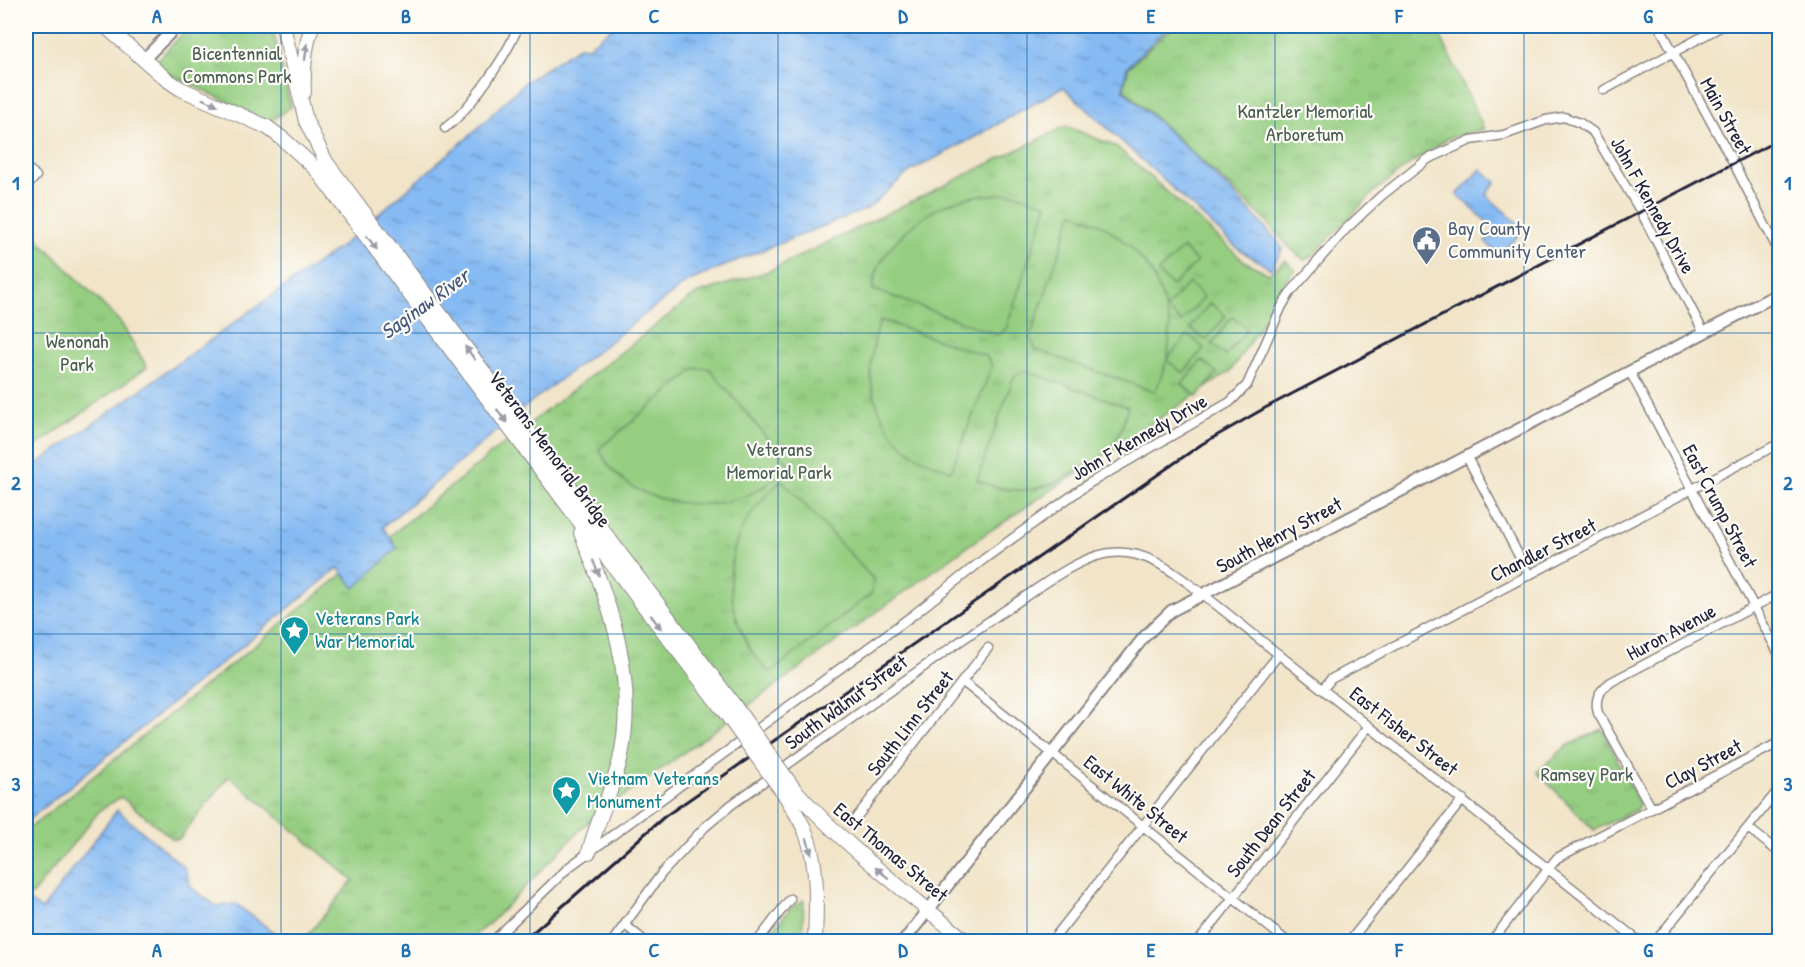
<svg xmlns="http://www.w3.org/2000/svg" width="1805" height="967" font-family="'Patrick Hand',sans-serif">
<defs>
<pattern id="park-tufts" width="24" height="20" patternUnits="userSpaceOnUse" patternTransform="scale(1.5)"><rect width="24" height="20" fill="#95ce81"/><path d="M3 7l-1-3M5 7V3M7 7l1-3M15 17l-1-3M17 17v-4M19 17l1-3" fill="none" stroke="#80b170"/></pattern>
<pattern id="water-ripples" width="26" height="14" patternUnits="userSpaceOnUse" patternTransform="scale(1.5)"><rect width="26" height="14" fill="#85baf3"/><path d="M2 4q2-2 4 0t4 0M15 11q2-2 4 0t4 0" fill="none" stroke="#6c97c6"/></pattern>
</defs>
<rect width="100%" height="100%" fill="#fdfcf7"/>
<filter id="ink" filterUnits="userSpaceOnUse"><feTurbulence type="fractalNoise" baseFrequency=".0167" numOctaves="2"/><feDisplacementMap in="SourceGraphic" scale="12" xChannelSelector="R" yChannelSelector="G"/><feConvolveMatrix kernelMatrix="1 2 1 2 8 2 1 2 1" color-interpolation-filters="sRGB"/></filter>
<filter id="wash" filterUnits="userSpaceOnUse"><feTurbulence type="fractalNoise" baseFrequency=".008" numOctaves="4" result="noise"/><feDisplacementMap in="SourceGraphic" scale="24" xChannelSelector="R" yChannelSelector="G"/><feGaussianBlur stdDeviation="1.35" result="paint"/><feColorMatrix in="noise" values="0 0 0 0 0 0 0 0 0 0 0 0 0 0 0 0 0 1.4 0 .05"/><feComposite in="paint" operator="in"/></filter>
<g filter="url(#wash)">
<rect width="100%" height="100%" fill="#f1e4c8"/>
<!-- park -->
<path fill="url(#park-tufts)" stroke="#5c785e" stroke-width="1.5" d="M190 26H272L291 107 269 122 157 68 158 59Z
M1178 26H1436L1484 129 1449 138 1408 165 1374 192 1313 255 1305 260C1286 248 1276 230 1260 215 1215 172 1169 131 1124 89L1128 68 1165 33Z
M1066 126 1117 147 1244 261 1269 274 1285 260 1295 269 1284 283 1264 320 1231 371 972 543 587 823 491 922 467 941H303L353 880 229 776 179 839H173L121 797 101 809 31 896 26 891V831L502 445 696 294 769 271Z
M26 227 121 323 147 367 26 453Z
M1602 729 1639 803 1637 809 1594 830 1537 772 1567 746Z
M804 900 802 941H765L791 907Z"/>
<!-- garden -->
<path fill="#95ce81" stroke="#5c785e" stroke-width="1.5" d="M1012 193 1047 204 1006 329 998 335 872 289C875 280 876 270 881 262 898 232 935 203 970 197 983 194 998 195 1012 193Z
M1073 212 1104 226 1131 247 1150 270 1161 294 1170 324 1168 358 1188 335 1204 348 1183 373 1167 360 1155 392 1036 350 1030 338Z
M1183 248 1197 262 1172 286 1158 272Z
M1189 283 1204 297 1181 322 1166 308Z
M1210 303 1226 316 1206 340 1190 328Z
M1232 317 1247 329 1226 356 1212 344Z
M880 320 986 356 992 366 951 471C936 465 919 459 906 448 884 430 869 394 871 366 871 350 876 335 880 320Z
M1202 360 1217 373 1197 397 1182 384Z
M709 368 791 467C776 478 758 492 740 498 699 511 640 503 611 468 606 463 603 455 599 449L695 369Z
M1026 371 1128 407C1124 421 1119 438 1109 450 1103 458 1091 463 1082 468 1047 490 1017 499 977 480L1014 376Z
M782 480 873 579 872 593 770 673C764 666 756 660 752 652 728 612 721 559 748 519 757 504 769 492 782 480Z"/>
<!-- water -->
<path fill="url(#water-ripples)" stroke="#546e97" stroke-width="1.5" d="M614 26H1173L1165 30 1127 67 1123 90C1178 140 1235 191 1283 248L1271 269 1238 249 1063 87 975 137 909 172 867 209 745 257 687 282 531 402 383 527 397 548 355 588 338 568 26 822V472L340 247 474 132 525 82 580 46 588 47Z
M1481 169 1496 182 1486 195 1524 229 1500 255 1485 242 1496 230 1457 195Z
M117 810 185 868 191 887 216 906 236 904 277 935 272 942 26 941V899L42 910Z"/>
</g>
<g filter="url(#ink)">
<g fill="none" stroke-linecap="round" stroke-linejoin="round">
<defs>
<path id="minor" d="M1659 26 1733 162 1780 254
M1604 90 1722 26
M445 128C468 112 509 53 518 26
M26 167 36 176 26 187
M1630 372 1780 656
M1467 457 1529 575
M963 682 1288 942
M1323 689 1331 679 1780 443
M1652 809 1598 713C1594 698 1599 691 1611 682L1780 593
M856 818 988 648
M1748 828 1780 853
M625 925 646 942
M492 942 569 867 913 615 984 559 1088 484 1230 402 1247 385 1282 306 1290 293 1345 230 1381 196 1428 159 1471 140 1504 135 1546 120 1564 117 1580 123 1593 132 1641 212 1704 333
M612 942 662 873 705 827 731 805C821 741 910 675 1001 613 1031 594 1077 556 1111 553 1148 549 1177 575 1204 595L1640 942
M757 942 790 899
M1051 942 1279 654
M1198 942 1369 726
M1349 942 1463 799
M1491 942 1557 858 1780 742
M1655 942 1780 788"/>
<path id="tertiary" d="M143 60 177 26
M903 942 1144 637 1171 611 1780 293"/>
<path id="trunk" d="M105 26 166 79 181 89 267 127 283 139 316 169 574 514 724 711
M283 26 306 121 326 162 733 704
M304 92C303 70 305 46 312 26
M581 533C611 605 638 681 620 760 612 791 597 821 589 852
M794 789C846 848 907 892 967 942
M785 795C792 807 801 820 806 833 819 867 816 906 815 942"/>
</defs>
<!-- minor casing -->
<use href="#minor" stroke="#8a8382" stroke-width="11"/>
<!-- tertiary casing -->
<use href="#tertiary" stroke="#8a8382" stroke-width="14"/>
<!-- trunk casing -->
<use href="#trunk" stroke="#8a8382" stroke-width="16"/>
<!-- minor -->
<use href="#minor" stroke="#fff" stroke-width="8"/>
<!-- tertiary -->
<use href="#tertiary" stroke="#fff" stroke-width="10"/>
<!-- trunk -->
<use href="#trunk" stroke="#fff" stroke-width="14"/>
<!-- rail -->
<path stroke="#22223b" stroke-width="3" d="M522 942 664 817 1202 444 1265 408 1780 139"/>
<defs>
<path id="trunk-bridge" d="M733 704 794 789
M724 711 785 795"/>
</defs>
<!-- trunk-bridge casing -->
<use href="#trunk-bridge" stroke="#8a8382" stroke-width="16" stroke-linecap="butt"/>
<!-- trunk-bridge -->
<use href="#trunk-bridge" stroke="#fff" stroke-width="14"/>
</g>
<!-- one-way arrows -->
<defs><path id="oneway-solid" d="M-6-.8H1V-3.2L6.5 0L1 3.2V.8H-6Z" transform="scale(1.5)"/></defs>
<g fill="#9c9ca7">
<use href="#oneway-solid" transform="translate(306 52) rotate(-83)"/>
<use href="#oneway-solid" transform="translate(210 102) rotate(23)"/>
<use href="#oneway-solid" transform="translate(372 243) rotate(53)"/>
<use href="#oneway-solid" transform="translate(470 353) rotate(-127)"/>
<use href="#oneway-solid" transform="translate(502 416) rotate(53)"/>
<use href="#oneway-solid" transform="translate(596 568) rotate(69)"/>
<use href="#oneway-solid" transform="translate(656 622) rotate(53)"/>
<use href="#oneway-solid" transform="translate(809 846) rotate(75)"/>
<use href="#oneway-solid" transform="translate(882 873) rotate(-141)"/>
</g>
</g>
<!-- grid -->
<path fill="none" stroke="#1f6fb2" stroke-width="1.5" stroke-opacity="0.55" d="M281 26V942M530 26V942M778 26V942M1027 26V942M1275 26V942M1524 26V942M26 333H1780M26 634H1780"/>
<!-- icons -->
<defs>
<symbol id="civic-pin" viewBox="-11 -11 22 30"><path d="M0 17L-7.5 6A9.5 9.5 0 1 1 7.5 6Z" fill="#5c6f8a" stroke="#fdfcf7"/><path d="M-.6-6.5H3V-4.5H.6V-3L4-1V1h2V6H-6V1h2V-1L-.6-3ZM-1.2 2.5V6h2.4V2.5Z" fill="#fff"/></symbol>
<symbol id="sight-pin" viewBox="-11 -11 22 30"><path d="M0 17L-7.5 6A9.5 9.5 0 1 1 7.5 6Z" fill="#0f9aa8" stroke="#fdfcf7"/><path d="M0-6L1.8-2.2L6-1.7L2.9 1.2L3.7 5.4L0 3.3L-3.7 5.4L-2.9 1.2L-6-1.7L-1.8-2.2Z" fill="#fff"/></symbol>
</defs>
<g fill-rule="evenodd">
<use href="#civic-pin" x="1410" y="224" width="33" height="45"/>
<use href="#sight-pin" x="278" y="614" width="33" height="45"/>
<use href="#sight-pin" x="550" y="774" width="33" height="45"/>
</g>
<g text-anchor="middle" stroke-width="4.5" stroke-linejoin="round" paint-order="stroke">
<!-- park labels -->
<g font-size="20" fill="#4a5e54" stroke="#fdfcf7">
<text x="237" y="60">Bicentennial<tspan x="237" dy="23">Commons Park</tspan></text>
<text x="1305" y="118">Kantzler Memorial<tspan x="1305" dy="23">Arboretum</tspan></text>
<text x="77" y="348">Wenonah<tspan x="77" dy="23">Park</tspan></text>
<text x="779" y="456">Veterans<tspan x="779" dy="23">Memorial Park</tspan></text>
<text x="1587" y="781">Ramsey Park</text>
</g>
<!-- street labels -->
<g font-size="20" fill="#22223b" stroke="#fdfcf7">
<text transform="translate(1726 116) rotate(61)" y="7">Main Street</text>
<text transform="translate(1653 205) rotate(61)" y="7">John F Kennedy Drive</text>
<text transform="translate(1139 437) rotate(-30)" y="7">John F Kennedy Drive</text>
<text transform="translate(550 449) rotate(53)" y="7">Veterans Memorial Bridge</text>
<text transform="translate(1720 506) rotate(62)" y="7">East Crump Street</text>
<text transform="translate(1279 535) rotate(-28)" y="7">South Henry Street</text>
<text transform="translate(1543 550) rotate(-27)" y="7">Chandler Street</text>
<text transform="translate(1671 632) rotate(-28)" y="7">Huron Avenue</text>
<text transform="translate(846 702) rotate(-36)" y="7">South Walnut Street</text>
<text transform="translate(910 723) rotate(-52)" y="7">South Linn Street</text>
<text transform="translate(1404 731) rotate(38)" y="7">East Fisher Street</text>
<text transform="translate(1703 764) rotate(-28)" y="7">Clay Street</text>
<text transform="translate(1136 799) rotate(39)" y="7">East White Street</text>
<text transform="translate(1271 823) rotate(-52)" y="7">South Dean Street</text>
<text transform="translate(891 852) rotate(40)" y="7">East Thomas Street</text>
</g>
<!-- service labels -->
<g font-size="20" fill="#4e5e75" stroke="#fdfcf7" text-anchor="start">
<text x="1448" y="235">Bay County<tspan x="1448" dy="23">Community Center</tspan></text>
</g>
<!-- culture labels -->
<g font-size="20" fill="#0d838f" stroke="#fdfcf7" text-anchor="start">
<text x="315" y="625">Veterans Park<tspan x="315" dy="23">War Memorial</tspan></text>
<text x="587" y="785">Vietnam Veterans<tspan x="587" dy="23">Monument</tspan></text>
</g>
<!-- water labels -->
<g font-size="21" font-style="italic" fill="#45577b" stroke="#fdfcf7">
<text transform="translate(425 304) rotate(-36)" y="7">Saginaw River</text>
</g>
</g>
<!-- margin -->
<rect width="1805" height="967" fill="none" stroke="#fdfcf7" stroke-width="66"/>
<rect x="33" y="33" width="1739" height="901" fill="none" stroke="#1f6fb2" stroke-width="2"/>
<g font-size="20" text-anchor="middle" font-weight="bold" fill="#1f6fb2">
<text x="157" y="23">A</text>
<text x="406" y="23">B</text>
<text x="654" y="23">C</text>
<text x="903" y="23">D</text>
<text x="1151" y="23">E</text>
<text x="1399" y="23">F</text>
<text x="1648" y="23">G</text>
<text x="16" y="190">1</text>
<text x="1788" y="190">1</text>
<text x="16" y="490">2</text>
<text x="1788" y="490">2</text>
<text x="16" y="791">3</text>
<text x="1788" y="791">3</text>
<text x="157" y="957">A</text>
<text x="406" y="957">B</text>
<text x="654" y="957">C</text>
<text x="903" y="957">D</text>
<text x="1151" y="957">E</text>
<text x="1399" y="957">F</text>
<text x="1648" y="957">G</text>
</g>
</svg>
